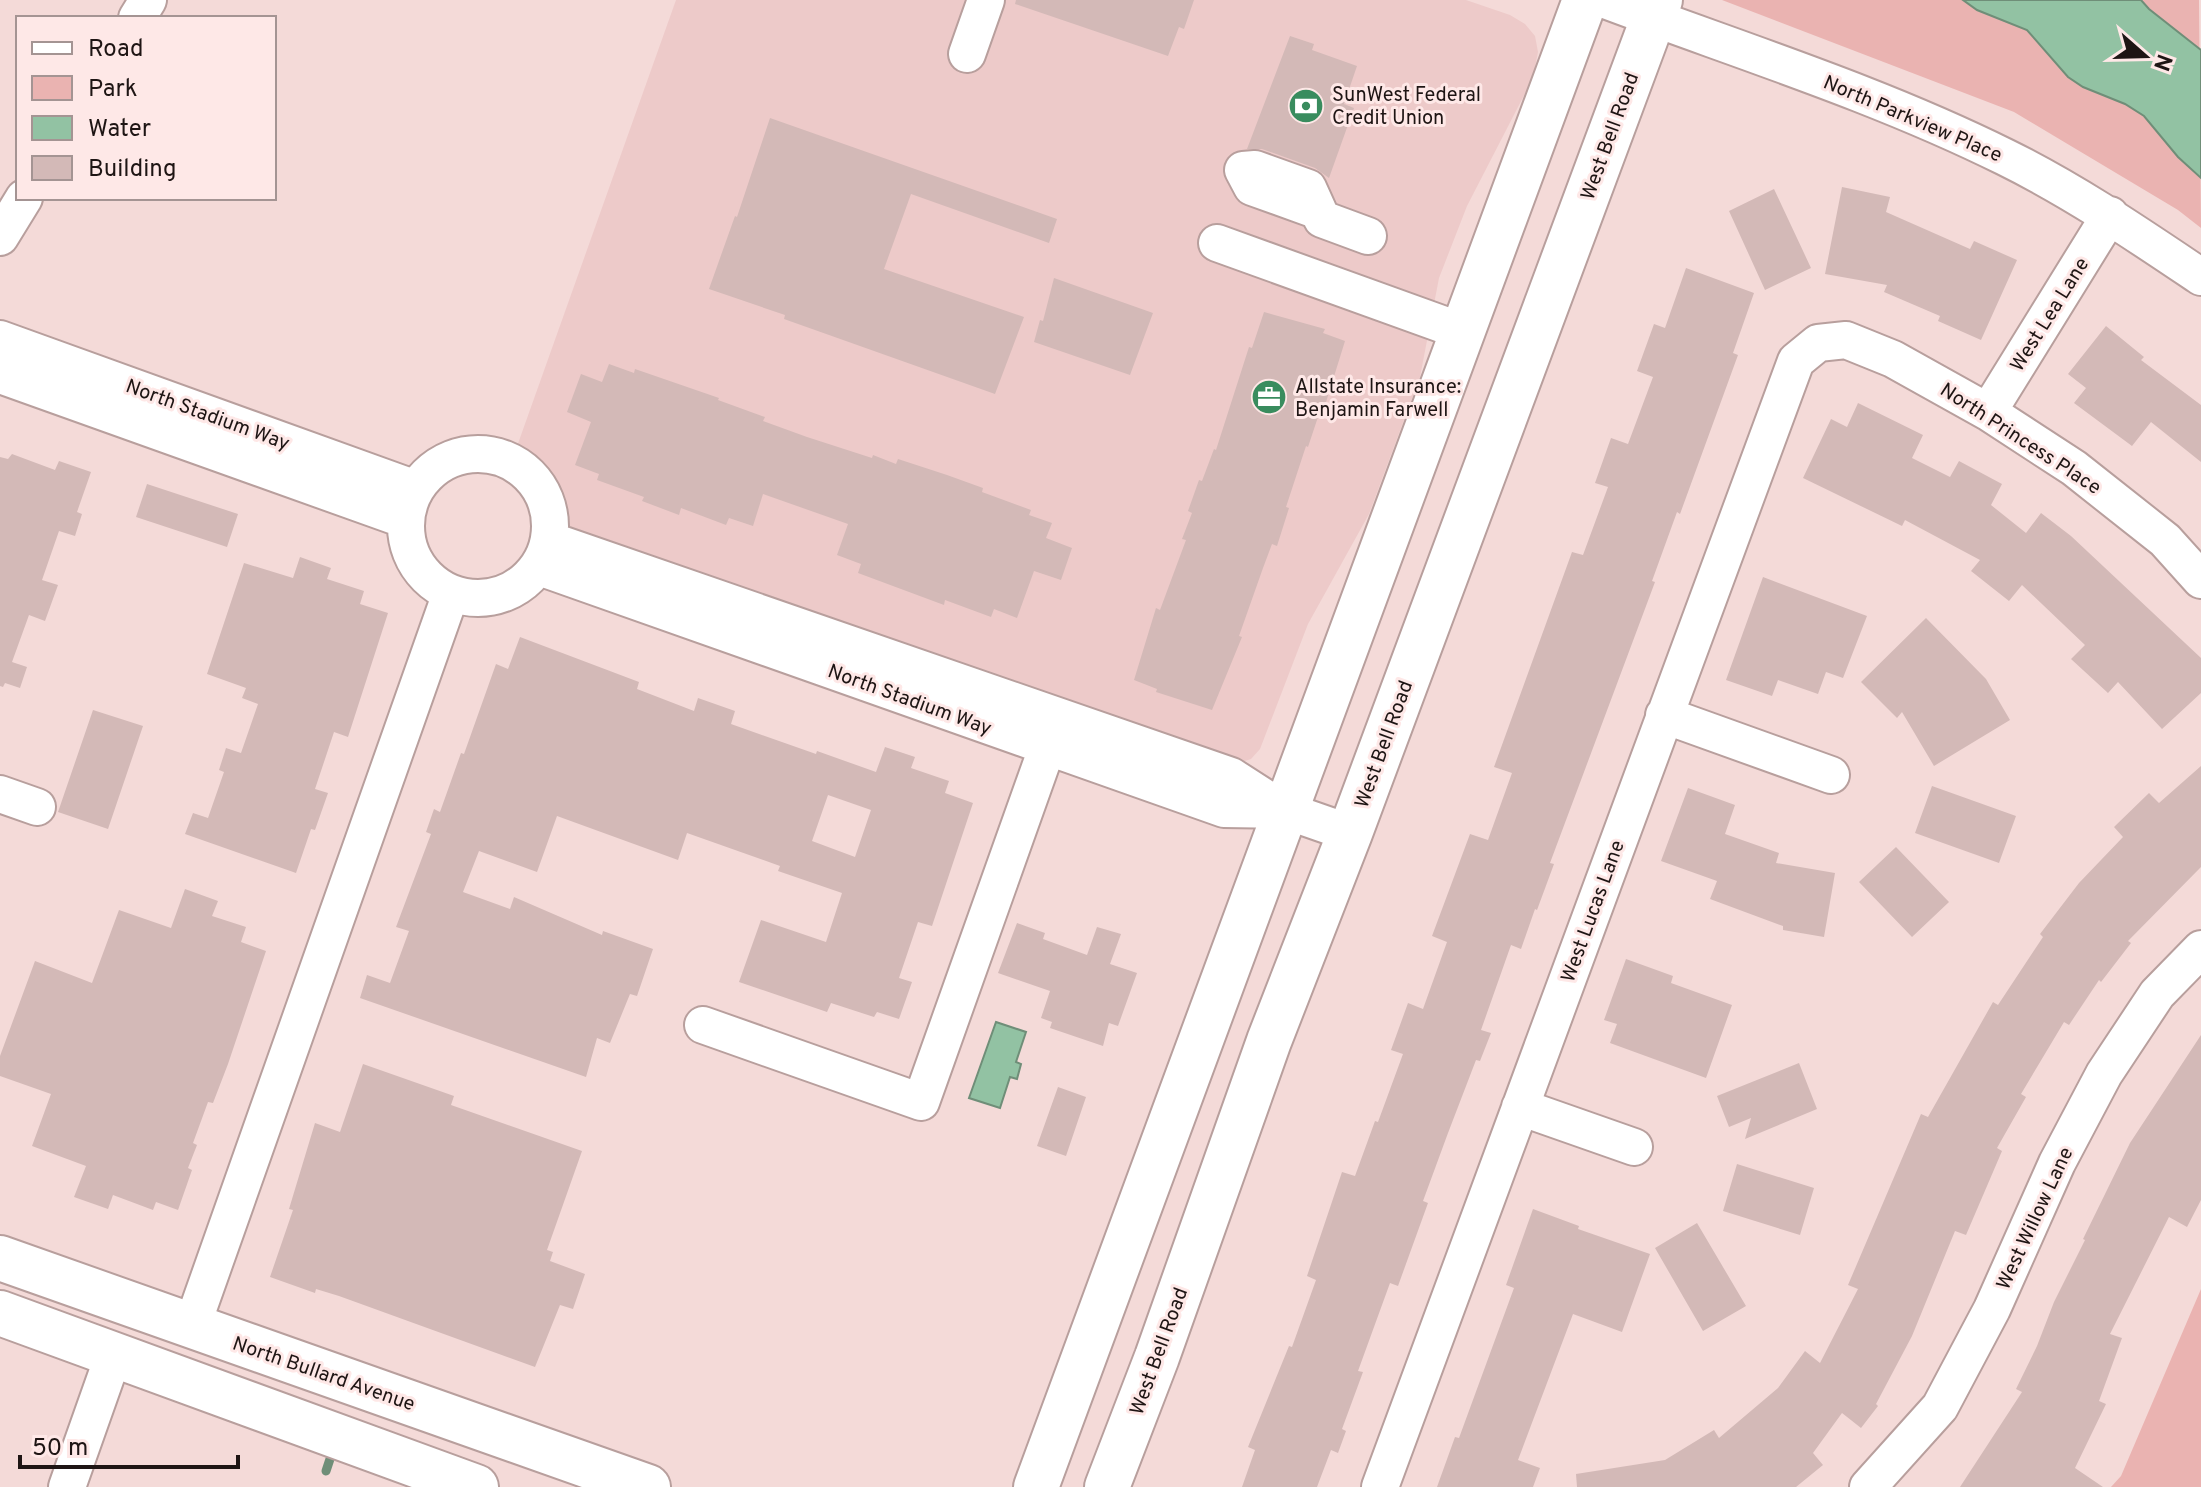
<svg xmlns="http://www.w3.org/2000/svg" width="2201" height="1487" font-family="Overpass,sans-serif">
<rect width="100%" height="100%" fill="#f4dad8"/>
<!-- built -->
<path fill="#edcac9" d="M676 0H1466L1510 15 1525 24 1535 36 1538 52 1533 78 1467 206 1439 278 1420 377 1369 514 1308 624 1260 749 1251 759 1235 764 1098 716 1032 687 566 532 559 506 541 471 515 452Z"/>
<!-- green -->
<path fill="#eab3b1" d="M1722 0H2199L2201 228 2178 210 2014 112Z
M2201 1289V1487H2111L2121 1476Z"/>
<!-- water -->
<path fill="#92c2a3" stroke="#6f8e78" stroke-width="2" d="M1963 0H2141L2149 9 2201 50V178L2178 157 2144 116 2125 104 2083 87 2068 77 2027 30 1977 10Z
M996 1022 1026 1032 1016 1062 1021 1064 1017 1079 1010 1077 1000 1108 969 1098Z"/>
<g fill="none" stroke-linecap="round" stroke-linejoin="round">
<!-- stream -->
<path stroke="#6f8e78" stroke-width="9" d="M326 1471 331 1456"/>
</g>
<!-- building -->
<path fill="#d3b9b7" fill-rule="evenodd" d="M1016 0H1194L1184 29 1179 27 1168 56 1015 4Z
M1290 36 1314 44 1312 50 1357 66 1344 104 1354 108 1329 178 1315 168 1262 149H1247Z
M770 118 1057 219 1049 243 911 194 884 269 1024 317 995 394 784 319 785 315 709 289 735 216 737 217Z
M1842 187 1890 197 1886 212 1970 249 1974 241 2017 260 1981 340 1938 321 1940 316 1884 292 1887 285 1825 274Z
M1774 189 1811 268 1765 290 1729 211Z
M1686 268 1754 293 1733 353 1738 355 1680 514 1677 512 1652 581 1655 582 1550 863 1554 864 1537 910 1535 909 1521 949 1511 945 1481 1030 1491 1033 1480 1061 1476 1060 1448 1133 1423 1201 1428 1203 1398 1286 1390 1283 1358 1371 1363 1372 1342 1429 1346 1431 1338 1453 1331 1450 1317 1487H1242L1255 1450 1248 1447 1289 1346 1292 1347 1316 1280 1307 1276 1342 1172 1355 1176 1375 1121 1378 1122 1403 1054 1391 1050 1408 1003 1423 1009 1447 942 1432 936 1470 834 1488 840 1512 773 1494 767 1572 552 1583 555 1608 487 1595 483 1611 438 1628 444 1653 377 1637 371 1654 324 1665 328Z
M1054 278 1153 313 1130 375 1034 342 1040 320 1043 321Z
M1264 312 1325 329 1323 333 1345 341 1322 415 1319 414 1308 447 1306 446 1286 507 1289 508 1277 546 1272 544 1263 568 1239 636 1242 637 1212 710 1156 692 1157 689 1134 680 1156 608 1160 610 1186 540 1182 539 1192 513 1188 511 1199 480 1202 481 1214 449 1216 450 1249 347 1252 348Z
M2106 326 2144 357 2141 360 2201 405V462L2151 422 2132 446 2074 403 2086 388 2068 374Z
M609 364 634 373 635 369 719 398 718 400 765 417 763 421 807 437 872 458 873 455 896 464 898 459 947 475 983 488 982 492 1031 510 1029 515 1052 523 1046 538 1072 548 1061 580 1034 571 1017 618 994 609 991 617 945 600 944 605 858 573 861 564 837 555 848 524 763 494 753 526 729 518 726 525 681 508 679 515 642 501 644 497 597 480 599 474 575 465 591 422 567 412 581 374 602 382Z
M1858 403 1923 435 1912 458 1950 477 1959 461 2002 484 1991 505 2026 533 2041 513 2071 536 2201 658V693L2162 729 2118 682 2108 693 2071 659 2085 645 2022 585 2009 601 1971 571 1980 560 1905 520 1902 526 1803 478 1831 419 1847 427Z
M12 454 55 470 59 461 91 472 77 512 82 514 75 536 59 531 42 580 58 585 45 621 29 615 12 662 27 667 20 688 5 683 3 687 0 686V457L8 459Z
M147 484 238 514 227 547 136 517Z
M300 557 331 568 327 579 364 591 360 604 388 613 348 737 334 732 315 789 328 793 315 830 311 829 296 873 185 834 193 813 208 818 224 772 219 770 226 748 241 753 258 704 242 698 246 688 207 674 244 563 293 578Z
M1763 577 1867 616 1843 678 1826 672 1818 694 1778 680 1772 696 1726 680Z
M1926 618 1986 679 2010 720 1934 766 1902 712 1897 718 1861 682Z
M520 637 639 682 637 689 694 711 698 698 735 711 731 724 816 754 817 751 876 772 885 747 915 757 911 768 949 781 945 793 973 803 932 926 918 922 899 978 912 982 899 1019 877 1012 874 1017 831 1003 827 1012 739 982 761 920 826 942 842 893 778 871 780 866 687 833 678 860 557 816 537 872 479 851 463 892 510 909 514 897 602 935 603 931 653 949 637 996 630 994 610 1043 597 1038 586 1077 360 998 367 975 390 983 409 931 396 927 431 834 426 832 434 809 440 812 461 753 464 754 496 664 508 669ZM828 795 871 810 855 857 812 841Z
M93 710 143 726 108 829 58 812Z
M2201 766V867L2128 941 2131 943 2101 982 2099 980 2069 1025 2064 1022 2021 1094 2026 1097 1997 1148 2002 1151 1966 1235 1955 1231 1912 1336 1876 1404 1878 1406 1861 1428 1842 1413 1813 1453 1823 1465 1796 1487H1577L1576 1474 1665 1460 1714 1430 1719 1438 1778 1388 1805 1351 1820 1363 1858 1289 1848 1285 1921 1114 1928 1117 1993 1002 1998 1005 2043 937 2040 934 2079 883 2123 837 2114 827 2149 793 2159 803Z
M1932 786 2016 816 1999 863 1915 833Z
M1688 788 1735 805 1725 834 1779 853 1776 863 1835 873 1824 937 1783 930V926L1710 899 1717 881 1661 861Z
M1896 847 1949 902 1912 937 1859 882Z
M185 889 218 901 212 916 246 927 241 942 266 951 228 1064 213 1103 208 1102 193 1143 197 1145 188 1168 192 1170 178 1210 156 1202 153 1210 113 1195 108 1209 74 1197 86 1166 32 1146 51 1094 0 1076V1056L35 961 92 983 119 910 171 928Z
M1017 923 1045 933 1043 939 1087 955 1097 927 1121 934 1110 964 1137 973 1118 1026 1109 1023 1103 1046 1050 1028 1052 1022 1041 1018 1050 991 998 973Z
M1626 959 1673 976 1671 983 1732 1005 1706 1078 1610 1043 1617 1024 1604 1020Z
M2201 1035V1200L2187 1227 2169 1217 2110 1334 2122 1338 2099 1401 2106 1404 2075 1468 2103 1487H1960L2022 1392 2016 1389 2037 1346 2054 1302 2085 1240 2083 1239 2130 1143Z
M1799 1063 1817 1109 1745 1139 1751 1118 1729 1127 1717 1096Z
M363 1064 454 1096 451 1105 582 1151 547 1250 553 1252 550 1261 585 1274 573 1309 560 1305 535 1367 339 1296 316 1289 315 1293 270 1277 293 1210 289 1209 315 1123 340 1132Z
M1058 1087 1086 1097 1066 1156 1037 1146Z
M1737 1164 1814 1188 1800 1235 1723 1211Z
M1533 1209 1579 1226 1578 1229 1650 1254 1622 1332 1573 1314 1518 1460 1540 1468 1533 1487H1437L1455 1437 1459 1438 1514 1288 1506 1285Z
M1697 1223 1746 1306 1703 1331 1655 1248Z"/>
<g fill="none" stroke-linecap="round" stroke-linejoin="round">
<defs>
<path id="minor" d="M1605 0C1738 50 1876 93 2005 157 2074 191 2137 234 2201 277
M137 18 148 0
M967 54 986 0
M1316 210 1252 187 1243 170 1255 169 1308 188 1322 219 1368 236
M0 237 24 198
M1217 243 1461 331
M0 339 416 489
M0 375 406 520
M1988 412 2110 215
M406 526a72 72 0 1 1 144 0a72 72 0 1 1-144 0Z
M549 540 1231 776 1284 810 1350 833
M539 567 1224 809 1283 810
M1664 715 1831 775
M0 794 37 807
M703 1025 921 1102 1047 748
M1520 1107 1634 1147
M192 1326 451 593
M67 1487 114 1354
M1380 1487 1796 361 1818 343 1846 340 1893 359 1988 412 2074 468 2165 540 2201 580
M1868 1487 1940 1407 1992 1309 2057 1163 2104 1074 2157 994 2201 949"/>
<path id="major" d="M0 1258 648 1487
M0 1313 476 1487
M1036 1487 1585 0
M1107 1487 1157 1357 1269 1041 1350 833 1660 0"/>
</defs>
<!-- minor casing -->
<use href="#minor" stroke="#b89f9d" stroke-width="40"/>
<!-- major casing -->
<use href="#major" stroke="#b89f9d" stroke-width="48"/>
<!-- minor -->
<use href="#minor" stroke="#fff" stroke-width="36"/>
<!-- major -->
<use href="#major" stroke="#fff" stroke-width="44"/>
</g>
<!-- icons -->
<defs>
<symbol id="bank-disc" viewBox="-11 -11 22 22"><circle r="9.5" fill="#398c5e" stroke="#fee8e7"/><path d="M-6-4H6V4H-6ZM0-2.3a2.3 2.3 0 1 0 0 4.6a2.3 2.3 0 1 0 0-4.6Z" fill="#fff"/></symbol>
<symbol id="office-disc" viewBox="-11 -11 22 22"><circle r="9.5" fill="#398c5e" stroke="#fee8e7"/><path d="M-6-3h4V-5.5h4V-3h4V5H-6ZM-1-4.5V-3h2v-1.5ZM-6 0V1H6V0Z" fill="#fff"/></symbol>
</defs>
<g fill-rule="evenodd">
<use href="#bank-disc" x="1286" y="86" width="40" height="40"/>
<use href="#office-disc" x="1249" y="377" width="40" height="40"/>
</g>
<g text-anchor="middle" stroke-width="6" stroke-linejoin="round" paint-order="stroke">
<!-- poi labels -->
<g font-size="20" fill="#1e1514" stroke="#fee8e7" text-anchor="start">
<text x="1332" y="101">SunWest Federal<tspan x="1332" dy="23">Credit Union</tspan></text>
<text x="1295" y="393">Allstate Insurance:<tspan x="1295" dy="23">Benjamin Farwell</tspan></text>
</g>
<!-- street labels -->
<g font-size="20" fill="#1e1514" stroke="#fee8e7">
<text transform="translate(1913 118) rotate(23)" y="7">North Parkview Place</text>
<text transform="translate(1609 136) rotate(-70)" y="7">West Bell Road</text>
<text transform="translate(2049 314) rotate(-58)" y="7">West Lea Lane</text>
<text transform="translate(208 414) rotate(20)" y="7">North Stadium Way</text>
<text transform="translate(2021 438) rotate(33)" y="7">North Princess Place</text>
<text transform="translate(910 699) rotate(20)" y="7">North Stadium Way</text>
<text transform="translate(1383 744) rotate(-70)" y="7">West Bell Road</text>
<text transform="translate(1592 911) rotate(-70)" y="7">West Lucas Lane</text>
<text transform="translate(2034 1218) rotate(-65)" y="7">West Willow Lane</text>
<text transform="translate(1158 1351) rotate(-70)" y="7">West Bell Road</text>
<text transform="translate(324 1373) rotate(19)" y="7">North Bullard Avenue</text>
</g>
</g>
<!-- legend -->
<rect x="16" y="16" width="260" height="184" fill="#fee8e7" stroke="#a49493" stroke-width="2"/>
<rect x="32" y="42" width="40" height="12" fill="#ffffff" stroke="#a49493" stroke-width="2"/>
<text x="88" y="56" font-size="24" fill="#1e1514">Road</text>
<rect x="32" y="76" width="40" height="24" fill="#eab3b1" stroke="#a49493" stroke-width="2"/>
<text x="88" y="96" font-size="24" fill="#1e1514">Park</text>
<rect x="32" y="116" width="40" height="24" fill="#92c2a3" stroke="#a49493" stroke-width="2"/>
<text x="88" y="136" font-size="24" fill="#1e1514">Water</text>
<rect x="32" y="156" width="40" height="24" fill="#d3b9b7" stroke="#a49493" stroke-width="2"/>
<text x="88" y="176" font-size="24" fill="#1e1514">Building</text>
<!-- north arrow -->
<g transform="translate(2145 56) rotate(110)" stroke="#fee8e7" stroke-width="6" paint-order="stroke">
<path d="M0-6L14 30L0 20L-14 30Z" fill="#1e1514"/>
<text y="-12" font-size="22" font-weight="bold" text-anchor="middle" fill="#1e1514">N</text>
</g>
<!-- scale -->
<path d="M20 1455v12h218v-12" fill="none" stroke="#1e1514" stroke-width="4"/>
<text x="32" y="1455" font-size="24" fill="#1e1514" stroke="#fee8e7" stroke-width="6" paint-order="stroke">50 m</text>
</svg>
